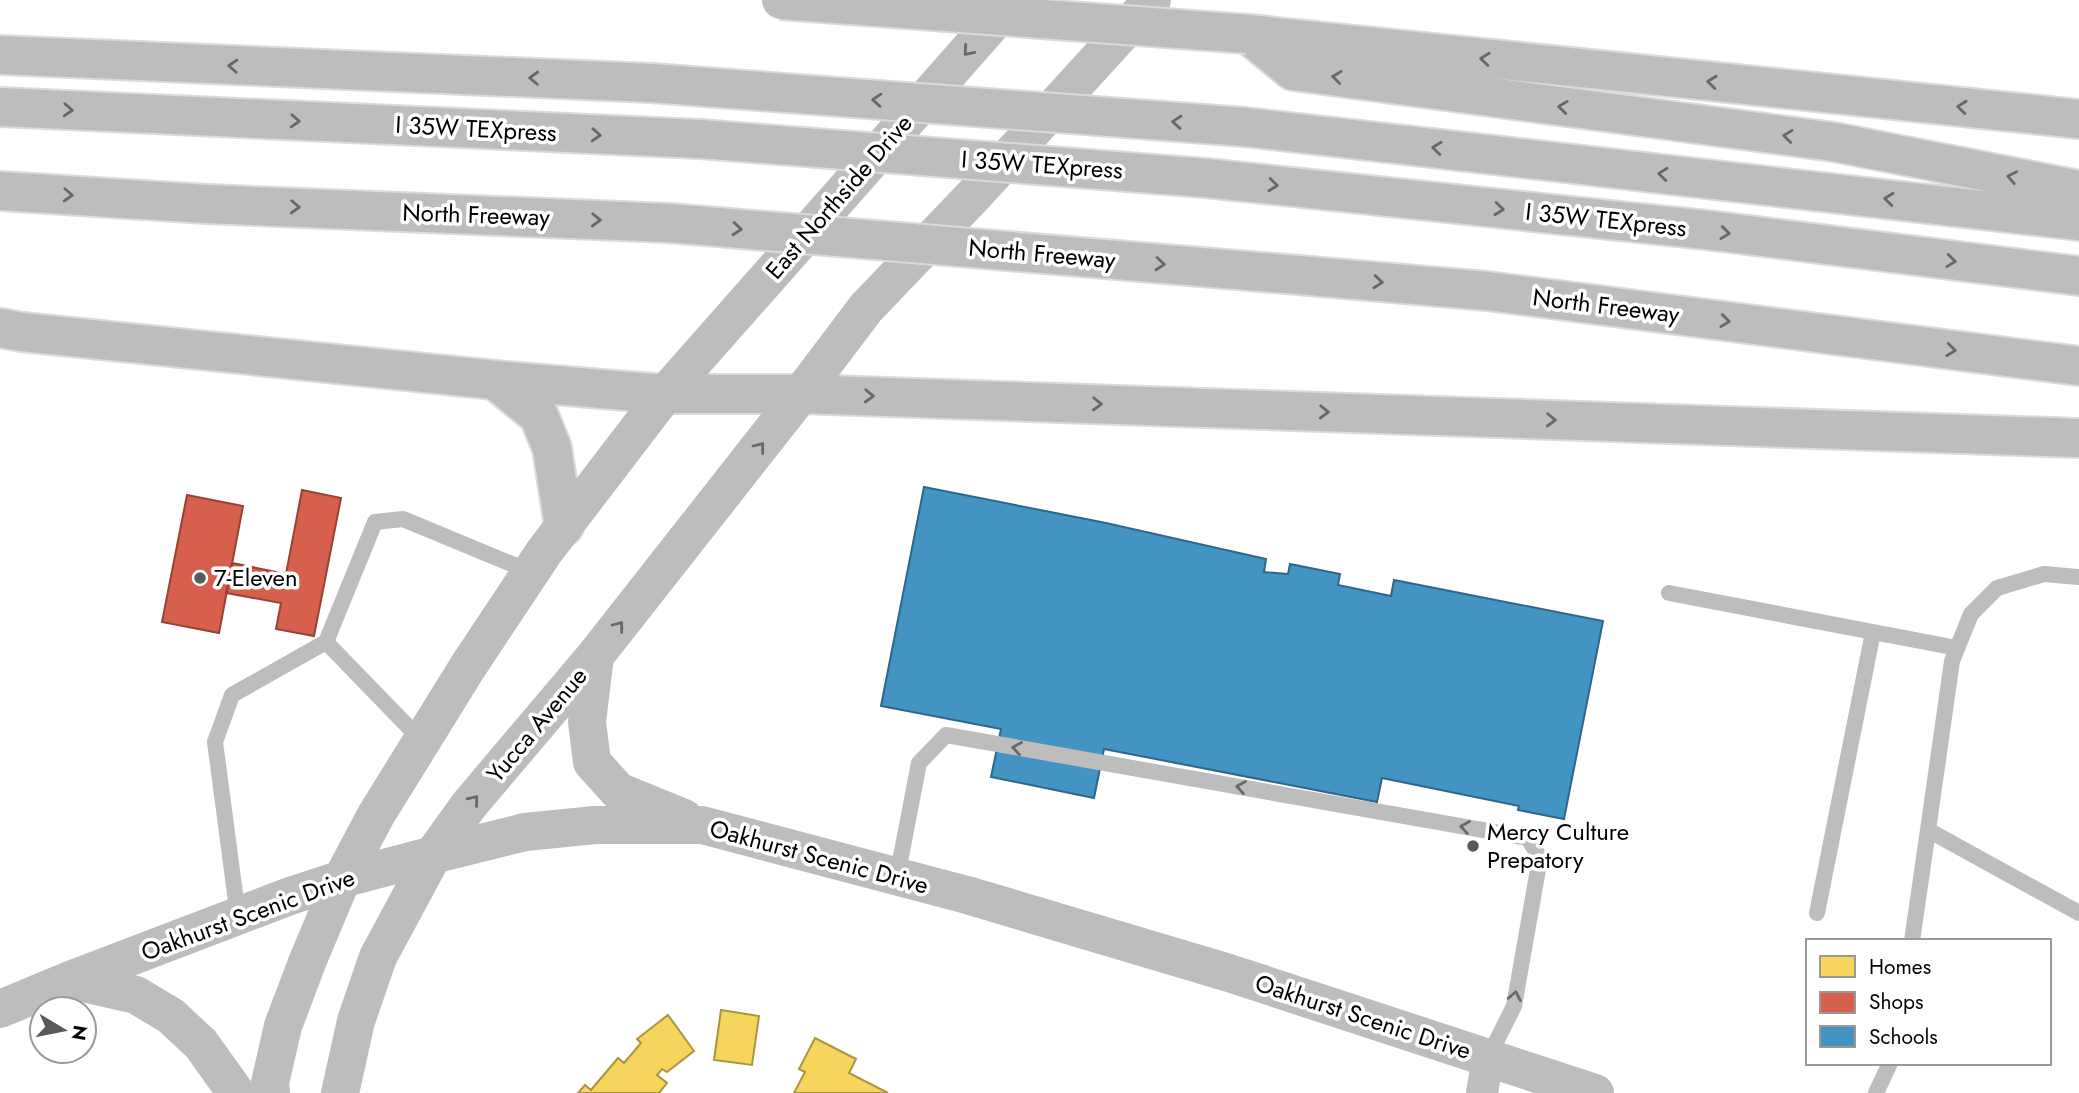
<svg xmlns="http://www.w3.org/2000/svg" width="2079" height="1093" font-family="Jost,sans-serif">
<rect width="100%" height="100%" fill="#fff"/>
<!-- homes -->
<path fill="#f6d55c" stroke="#ac9540" stroke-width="2" d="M721 1010 759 1016 752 1065 714 1060Z
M668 1015 694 1051 667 1072 662 1069 657 1075 667 1083 659 1093H578L585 1085 591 1090 618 1058 624 1063 641 1043 637 1039Z
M815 1038 856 1059 849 1073 888 1093H794L805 1072 799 1069Z"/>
<!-- shops -->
<path fill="#d6604d" stroke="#964336" stroke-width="2" d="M302 490 341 498 314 636 276 629 281 603 226 593 232 563 286 574Z
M187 495 243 506 219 633 162 622Z"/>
<!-- schools -->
<path fill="#4393c3" stroke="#2f6788" stroke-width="2" d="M924 487 1106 523 1266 559 1264 572 1288 574 1290 564 1340 574 1338 585 1391 596 1394 580 1603 621 1564 819 1518 810 1519 806 1382 778 1377 802 1104 749 1094 798 991 777 1001 729 881 706Z"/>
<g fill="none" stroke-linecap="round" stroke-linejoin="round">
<defs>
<path id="motorway" d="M1248 34 1293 71 1834 142 2079 190
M1248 34 2079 119
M0 55 651 83
M0 107 700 139
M1245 127 2079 221
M1205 178 1707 230 2079 276
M0 191 207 204 669 223
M1310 276 1487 291 2079 366
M0 328 22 332 495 380 602 389 665 394H801L2079 438
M495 380 539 416 552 448 564 526"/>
</defs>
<!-- motorway casing -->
<use href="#motorway" stroke="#dbdbdb" stroke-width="42"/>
<!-- service -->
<path stroke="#bdbdbd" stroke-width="16" d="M1669 593 1957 648
M326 642 422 741
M1928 830 1952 661 1971 614 1997 588 2044 574 2079 577
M897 877 919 763 946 735 1528 838 1540 858 1514 1006 1488 1058
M1817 913 1873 632
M238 916 215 742 232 695 326 642 375 522 403 519 531 572
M1912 941 1928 830 2079 913
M1876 1093 1890 1063"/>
<!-- minor -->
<path stroke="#bdbdbd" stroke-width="32" d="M1482 1093 1488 1058"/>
<!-- tertiary -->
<path stroke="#bdbdbd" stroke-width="38" d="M595 656 587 722 592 762 618 791 684 818
M70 980 136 995 171 1016 201 1044 236 1093
M0 1009 70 980 290 896 342 879 433 855 525 832 595 825H702L967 895 1229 973 1595 1093
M271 1093 270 1083 283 1026 308 960 342 879 376 815 467 668 544 552 665 394 1013 0
M340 1093 356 1021 378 957 433 855 469 805 595 656 801 394 866 308 976 193 1152 0"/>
<!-- motorway -->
<use href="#motorway" stroke="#bdbdbd" stroke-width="38"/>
<defs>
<path id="motorway-bridge" d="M781 0 1248 34
M651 83 1245 127
M700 139 1205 178
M669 223 1310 276"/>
</defs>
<!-- motorway-bridge casing -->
<use href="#motorway-bridge" stroke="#dbdbdb" stroke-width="42" stroke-linecap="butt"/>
<!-- motorway-bridge -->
<use href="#motorway-bridge" stroke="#bdbdbd" stroke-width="38"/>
</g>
<!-- one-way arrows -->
<defs><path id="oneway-chevron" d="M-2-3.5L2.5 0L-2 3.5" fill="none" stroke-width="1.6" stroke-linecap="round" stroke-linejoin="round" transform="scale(1.75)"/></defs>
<g stroke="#686868">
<use href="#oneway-chevron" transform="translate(968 51) rotate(131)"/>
<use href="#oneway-chevron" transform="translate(1485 59) rotate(-174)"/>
<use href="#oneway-chevron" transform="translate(233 66) rotate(-177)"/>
<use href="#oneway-chevron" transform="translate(1337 77) rotate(-173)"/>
<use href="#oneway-chevron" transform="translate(534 78) rotate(-178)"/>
<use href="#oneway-chevron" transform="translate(1712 82) rotate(-174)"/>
<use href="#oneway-chevron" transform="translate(877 100) rotate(-176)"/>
<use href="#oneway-chevron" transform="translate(1563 107) rotate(-173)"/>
<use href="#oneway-chevron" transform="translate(1962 107) rotate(-174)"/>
<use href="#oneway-chevron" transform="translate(68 110) rotate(3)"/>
<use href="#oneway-chevron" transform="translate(295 121) rotate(3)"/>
<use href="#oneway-chevron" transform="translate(1177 122) rotate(-176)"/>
<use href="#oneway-chevron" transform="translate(596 135) rotate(3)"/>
<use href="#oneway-chevron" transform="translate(1788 136) rotate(-173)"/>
<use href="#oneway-chevron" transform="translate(1437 148) rotate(-174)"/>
<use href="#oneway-chevron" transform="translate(1663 174) rotate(-174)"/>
<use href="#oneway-chevron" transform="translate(2012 177) rotate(-169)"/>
<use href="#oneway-chevron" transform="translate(1273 185) rotate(6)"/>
<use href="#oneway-chevron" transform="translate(68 195) rotate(3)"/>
<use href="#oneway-chevron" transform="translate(1889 199) rotate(-174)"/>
<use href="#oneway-chevron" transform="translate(295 207) rotate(2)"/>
<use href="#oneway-chevron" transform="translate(1499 209) rotate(6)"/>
<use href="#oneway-chevron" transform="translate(596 220) rotate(2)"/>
<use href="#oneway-chevron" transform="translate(737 229) rotate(5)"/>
<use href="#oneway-chevron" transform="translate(1725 233) rotate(7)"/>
<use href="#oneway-chevron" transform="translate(1951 261) rotate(7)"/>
<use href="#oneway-chevron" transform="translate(1160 264) rotate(5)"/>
<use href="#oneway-chevron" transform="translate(1378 282) rotate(5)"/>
<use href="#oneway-chevron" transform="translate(1725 321) rotate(7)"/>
<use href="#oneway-chevron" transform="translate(1951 350) rotate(7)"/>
<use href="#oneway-chevron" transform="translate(869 396) rotate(2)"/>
<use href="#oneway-chevron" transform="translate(1097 404) rotate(2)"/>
<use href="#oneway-chevron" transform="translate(1324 412) rotate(2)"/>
<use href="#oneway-chevron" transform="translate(1551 420) rotate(2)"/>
<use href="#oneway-chevron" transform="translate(760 447) rotate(-52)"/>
<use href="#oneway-chevron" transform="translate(619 626) rotate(-52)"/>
<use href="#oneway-chevron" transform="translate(1017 748) rotate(-170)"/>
<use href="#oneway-chevron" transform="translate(1241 787) rotate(-170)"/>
<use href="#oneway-chevron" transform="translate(474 800) rotate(-51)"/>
<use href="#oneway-chevron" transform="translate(1465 827) rotate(-170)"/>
<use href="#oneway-chevron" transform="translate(1515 996) rotate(-79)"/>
</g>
<!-- markers -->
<g fill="#595959" stroke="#fff" stroke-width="2.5">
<circle cx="200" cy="578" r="7"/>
<circle cx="1473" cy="846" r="7"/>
</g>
<g text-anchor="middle" stroke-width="7" stroke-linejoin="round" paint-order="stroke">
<!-- street labels -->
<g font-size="24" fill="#000" stroke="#fff">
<text transform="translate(476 129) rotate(3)" y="8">I 35W TEXpress</text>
<text transform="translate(1042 165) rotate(4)" y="8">I 35W TEXpress</text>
<text transform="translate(839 197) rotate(-49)" y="8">East Northside Drive</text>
<text transform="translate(476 215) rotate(2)" y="8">North Freeway</text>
<text transform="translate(1606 220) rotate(6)" y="8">I 35W TEXpress</text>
<text transform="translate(1042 254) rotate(5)" y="8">North Freeway</text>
<text transform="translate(1606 306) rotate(7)" y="8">North Freeway</text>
<text transform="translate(537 725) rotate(-50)" y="8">Yucca Avenue</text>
<text transform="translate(819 857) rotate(15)" y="8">Oakhurst Scenic Drive</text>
<text transform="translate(248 915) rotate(-20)" y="8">Oakhurst Scenic Drive</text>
<text transform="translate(1363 1017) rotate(18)" y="8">Oakhurst Scenic Drive</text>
</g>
<!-- poi labels -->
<g font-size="24" fill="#000" stroke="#fff" text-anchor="start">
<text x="214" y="586">7-Eleven</text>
<text x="1487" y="840">Mercy Culture<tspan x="1487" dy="28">Prepatory</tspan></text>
</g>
</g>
<!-- legend -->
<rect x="1806" y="939" width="245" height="126" fill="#ffffff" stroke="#999999" stroke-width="2"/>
<rect x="1820" y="956" width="35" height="21" fill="#f6d55c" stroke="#999999" stroke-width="2"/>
<text x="1869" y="974" font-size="21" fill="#000000">Homes</text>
<rect x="1820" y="992" width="35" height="21" fill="#d6604d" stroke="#999999" stroke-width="2"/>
<text x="1869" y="1009" font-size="21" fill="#000000">Shops</text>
<rect x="1820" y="1026" width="35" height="21" fill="#4393c3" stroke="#999999" stroke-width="2"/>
<text x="1869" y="1044" font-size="21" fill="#000000">Schools</text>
<!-- north arrow -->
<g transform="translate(63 1030) rotate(100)"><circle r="33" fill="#ffffff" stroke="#999999" stroke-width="2"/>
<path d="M0-5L12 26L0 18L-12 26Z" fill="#595959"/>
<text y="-10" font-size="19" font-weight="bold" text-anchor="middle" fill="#000000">N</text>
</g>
</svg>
